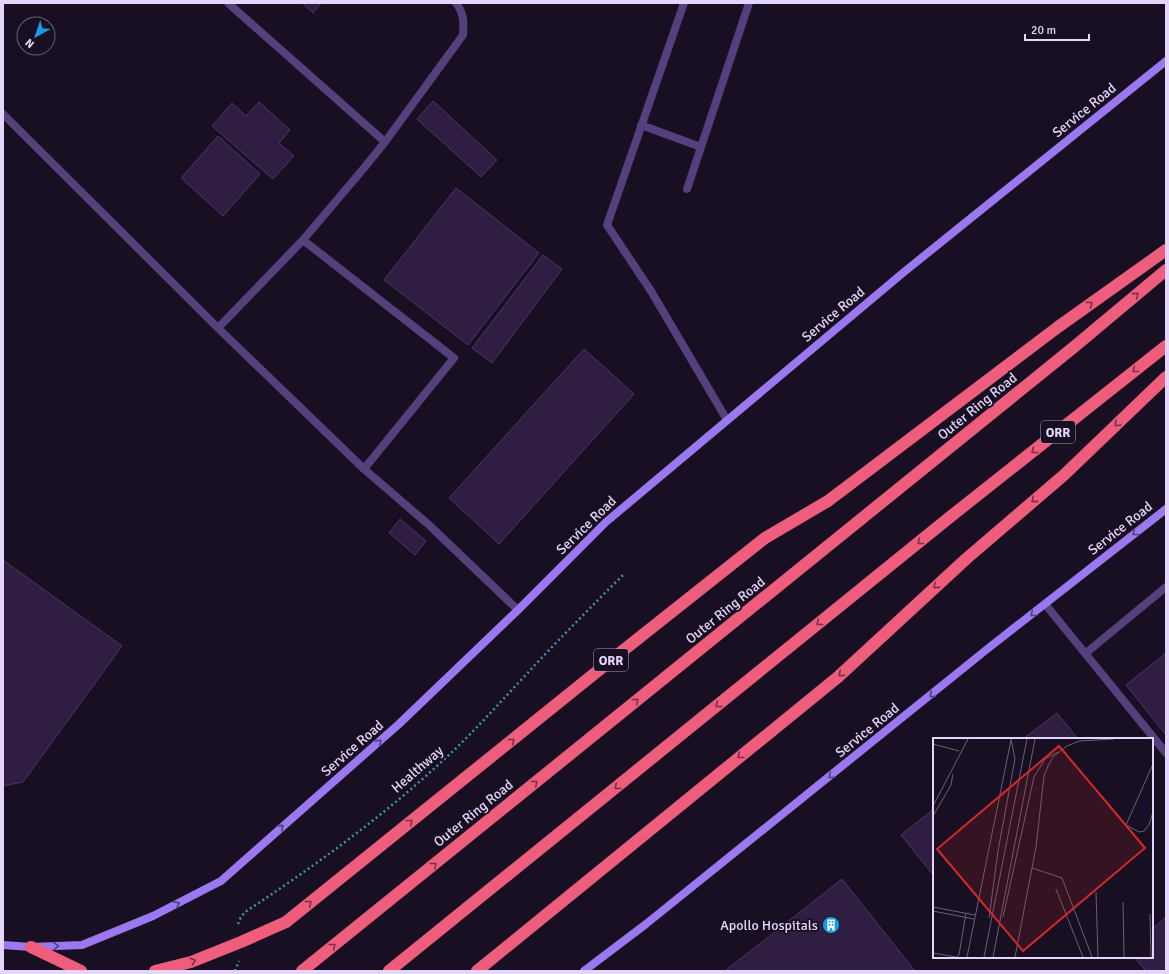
<svg xmlns="http://www.w3.org/2000/svg" width="1169" height="974" font-family="Signika,sans-serif">
<rect width="100%" height="100%" fill="#181022"/>
<!-- building -->
<path fill="#2f1e41" stroke="#4d336a" d="M302 3H321L313 13Z
M433 101 497 160 481 177 417 119Z
M259 102 290 130 279 143 294 156 273 179 212 126 232 103 246 116Z
M218 136 260 174 223 216 181 178Z
M456 188 539 253 468 345 384 280Z
M543 255 562 269 492 363 472 348Z
M584 349 634 394 499 544 449 498Z
M400 519 426 541 415 555 389 533Z
M3 560 122 646 23 782 3 786Z
M1166 653V735L1126 685Z
M1057 713 1078 739H1023Z
M934 809V876L901 835Z
M842 879 915 971H725Z
M1166 917V971H1146L1134 957H1152V929Z"/>
<g fill="none" stroke-linecap="round" stroke-linejoin="round">
<!-- path -->
<path stroke="#3b92a9" stroke-width="2.5" stroke-dasharray="2 3" stroke-linecap="butt" d="M238 924 241 917 245 912C312 868 378 820 437 766 467 739 494 709 522 679 555 643 590 608 625 573
M235 971 239 961"/>
<!-- lane -->
<path stroke="#53407c" stroke-width="8" d="M3 114 218 328 364 469
M385 142 463 35C464 23 464 13 456 3
M303 240 454 358 364 469 429 525 518 610
M218 328 303 240 364 168 385 142 228 3
M1045 604 1166 753
M1086 653 1166 587"/>
<!-- street -->
<path stroke="#53407c" stroke-width="8" d="M684 3 607 225 651 291 727 420
M641 125 701 147
M687 189 749 3"/>
<!-- secondary -->
<path stroke="#9b77f0" stroke-width="8" d="M3 945 31 947 82 945 153 916 221 881 399 724 518 610 606 522 904 272 1166 61
M584 971 646 924 986 650 1166 509"/>
<!-- highway -->
<path stroke="#ee5d7c" stroke-width="12" d="M31 947 81 971
M155 971 191 962 241 942 286 922 625 649 765 538 828 501 1058 327 1166 250
M302 971 1074 347 1166 270
M389 971 950 517 1166 346
M477 971 838 677 966 559 1064 475 1166 377"/>
</g>
<!-- one-way arrows -->
<defs><path id="oneway-chevron" d="M-2-3.5L2.5 0L-2 3.5" fill="none" stroke-width="1.6" stroke-linecap="round" stroke-linejoin="round"/></defs>
<g stroke="#78334a">
<use href="#oneway-chevron" transform="translate(1136 295) rotate(-40)"/>
<use href="#oneway-chevron" transform="translate(1090 304) rotate(-36)"/>
<use href="#oneway-chevron" transform="translate(1135 370) rotate(142)"/>
<use href="#oneway-chevron" transform="translate(1117 424) rotate(136)"/>
<use href="#oneway-chevron" transform="translate(1034 451) rotate(142)"/>
<use href="#oneway-chevron" transform="translate(1034 500) rotate(140)"/>
<use href="#oneway-chevron" transform="translate(920 542) rotate(141)"/>
<use href="#oneway-chevron" transform="translate(936 586) rotate(138)"/>
<use href="#oneway-chevron" transform="translate(819 623) rotate(141)"/>
<use href="#oneway-chevron" transform="translate(841 674) rotate(139)"/>
<use href="#oneway-chevron" transform="translate(636 701) rotate(-39)"/>
<use href="#oneway-chevron" transform="translate(718 705) rotate(141)"/>
<use href="#oneway-chevron" transform="translate(512 741) rotate(-39)"/>
<use href="#oneway-chevron" transform="translate(740 756) rotate(141)"/>
<use href="#oneway-chevron" transform="translate(535 783) rotate(-39)"/>
<use href="#oneway-chevron" transform="translate(617 787) rotate(141)"/>
<use href="#oneway-chevron" transform="translate(410 822) rotate(-39)"/>
<use href="#oneway-chevron" transform="translate(434 865) rotate(-39)"/>
<use href="#oneway-chevron" transform="translate(309 903) rotate(-39)"/>
<use href="#oneway-chevron" transform="translate(333 946) rotate(-39)"/>
<use href="#oneway-chevron" transform="translate(193 961) rotate(-19)"/>
</g>
<g stroke="#533e7f">
<use href="#oneway-chevron" transform="translate(1135 533) rotate(142)"/>
<use href="#oneway-chevron" transform="translate(1033 614) rotate(142)"/>
<use href="#oneway-chevron" transform="translate(932 695) rotate(141)"/>
<use href="#oneway-chevron" transform="translate(379 742) rotate(-41)"/>
<use href="#oneway-chevron" transform="translate(831 776) rotate(141)"/>
<use href="#oneway-chevron" transform="translate(281 827) rotate(-42)"/>
<use href="#oneway-chevron" transform="translate(177 904) rotate(-28)"/>
<use href="#oneway-chevron" transform="translate(56 946) rotate(-3)"/>
</g>
<!-- icons -->
<defs>
<symbol id="building-disc" viewBox="-11 -11 22 22"><circle r="9.5" fill="#1899e4" stroke="#181022"/><path d="M-4-6H4V6H1V3H-1V6H-4ZM-2.5-4.3h1.7v1.8h-1.7ZM.8-4.3h1.7v1.8H.8ZM-2.5-1h1.7V.8h-1.7ZM.8-1h1.7V.8H.8Z" fill="#fff"/></symbol>
</defs>
<g fill-rule="evenodd">
<use href="#building-disc" x="821" y="915" width="20" height="20"/>
</g>
<g text-anchor="middle" stroke-width="4" stroke-linejoin="round" paint-order="stroke">
<!-- shield labels -->
<g fill="#181022" stroke="#a79aba" stroke-width="1">
<rect x="1041" y="421" width="34" height="22" rx="3"/>
<rect x="594" y="649" width="34" height="22" rx="3"/>
</g>
<g font-size="13" font-weight="bold" fill="#e4d5fb">
<text x="1058" y="437">ORR</text>
<text x="611" y="665">ORR</text>
</g>
<!-- street labels -->
<g font-size="14" fill="#e4d5fb" stroke="#181022">
<text transform="translate(1084 110) rotate(-39)" y="5">Service Road</text>
<text transform="translate(833 314) rotate(-40)" y="5">Service Road</text>
<text transform="translate(977 406) rotate(-39)" y="5">Outer Ring Road</text>
<text transform="translate(586 525) rotate(-44)" y="5">Service Road</text>
<text transform="translate(1120 528) rotate(-38)" y="5">Service Road</text>
<text transform="translate(725 610) rotate(-39)" y="5">Outer Ring Road</text>
<text transform="translate(867 730) rotate(-39)" y="5">Service Road</text>
<text transform="translate(352 748) rotate(-41)" y="5">Service Road</text>
<text transform="translate(417 769) rotate(-41)" y="5">Healthway</text>
<text transform="translate(473 813) rotate(-39)" y="5">Outer Ring Road</text>
</g>
<!-- poi labels -->
<g font-size="14" fill="#e4d5fb" stroke="#181022" text-anchor="end">
<text x="818" y="930">Apollo Hospitals</text>
</g>
</g>
<!-- overview -->
<g transform="translate(933 738)">
<rect width="220" height="220" fill="#181022"/>
<path fill="none" stroke="#0f133c" stroke-width="2" d="M205 91 216 59H220"/>
<path fill="none" stroke="#6a5f79" stroke-width="1" d="M0 6 26 13M220 26 193 87 206 94 211 93 216 87 220 74M0 68 35 1M0 78 18 47 20 36M99 130 129 140 159 219M123 151 150 219M163 154 165 219M190 164 191 219M0 169 42 177M0 173 41 181M217 176 218 219M70 179 101 39 112 21 125 14M56 180 65 113 82 21 78 1M0 215 23 219 26 217 33 175M34 219 78 2M51 219 94 1M60 219 102 1M82 219 103 109 111 38 115 28 120 19 134 8 146 3 181 1"/>
<path fill="#d62828" fill-opacity="0.15" stroke="#d62828" stroke-width="2" d="M126 8 212 110 90 213 4 111Z"/>
<rect width="220" height="220" fill="none" stroke="#e4d5fb" stroke-width="2"/>
</g>
<!-- border -->
<rect width="1169" height="974" fill="none" stroke="#e4d5fb" stroke-width="8"/>
<!-- north arrow -->
<g transform="translate(36 36) rotate(220)"><circle r="19" fill="#181022" stroke="#6a5f79"/>
<path d="M0-3L7 15L0 10L-7 15Z" fill="#1899e4"/>
<text y="-6" font-size="11" font-weight="bold" text-anchor="middle" fill="#e4d5fb">N</text>
</g>
<!-- scale -->
<path d="M1025 34v6h64v-6" fill="none" stroke="#e4d5fb" stroke-width="2"/>
<text x="1031" y="34" font-size="12" fill="#e4d5fb" stroke="#181022" stroke-width="3" paint-order="stroke">20 m</text>
</svg>
